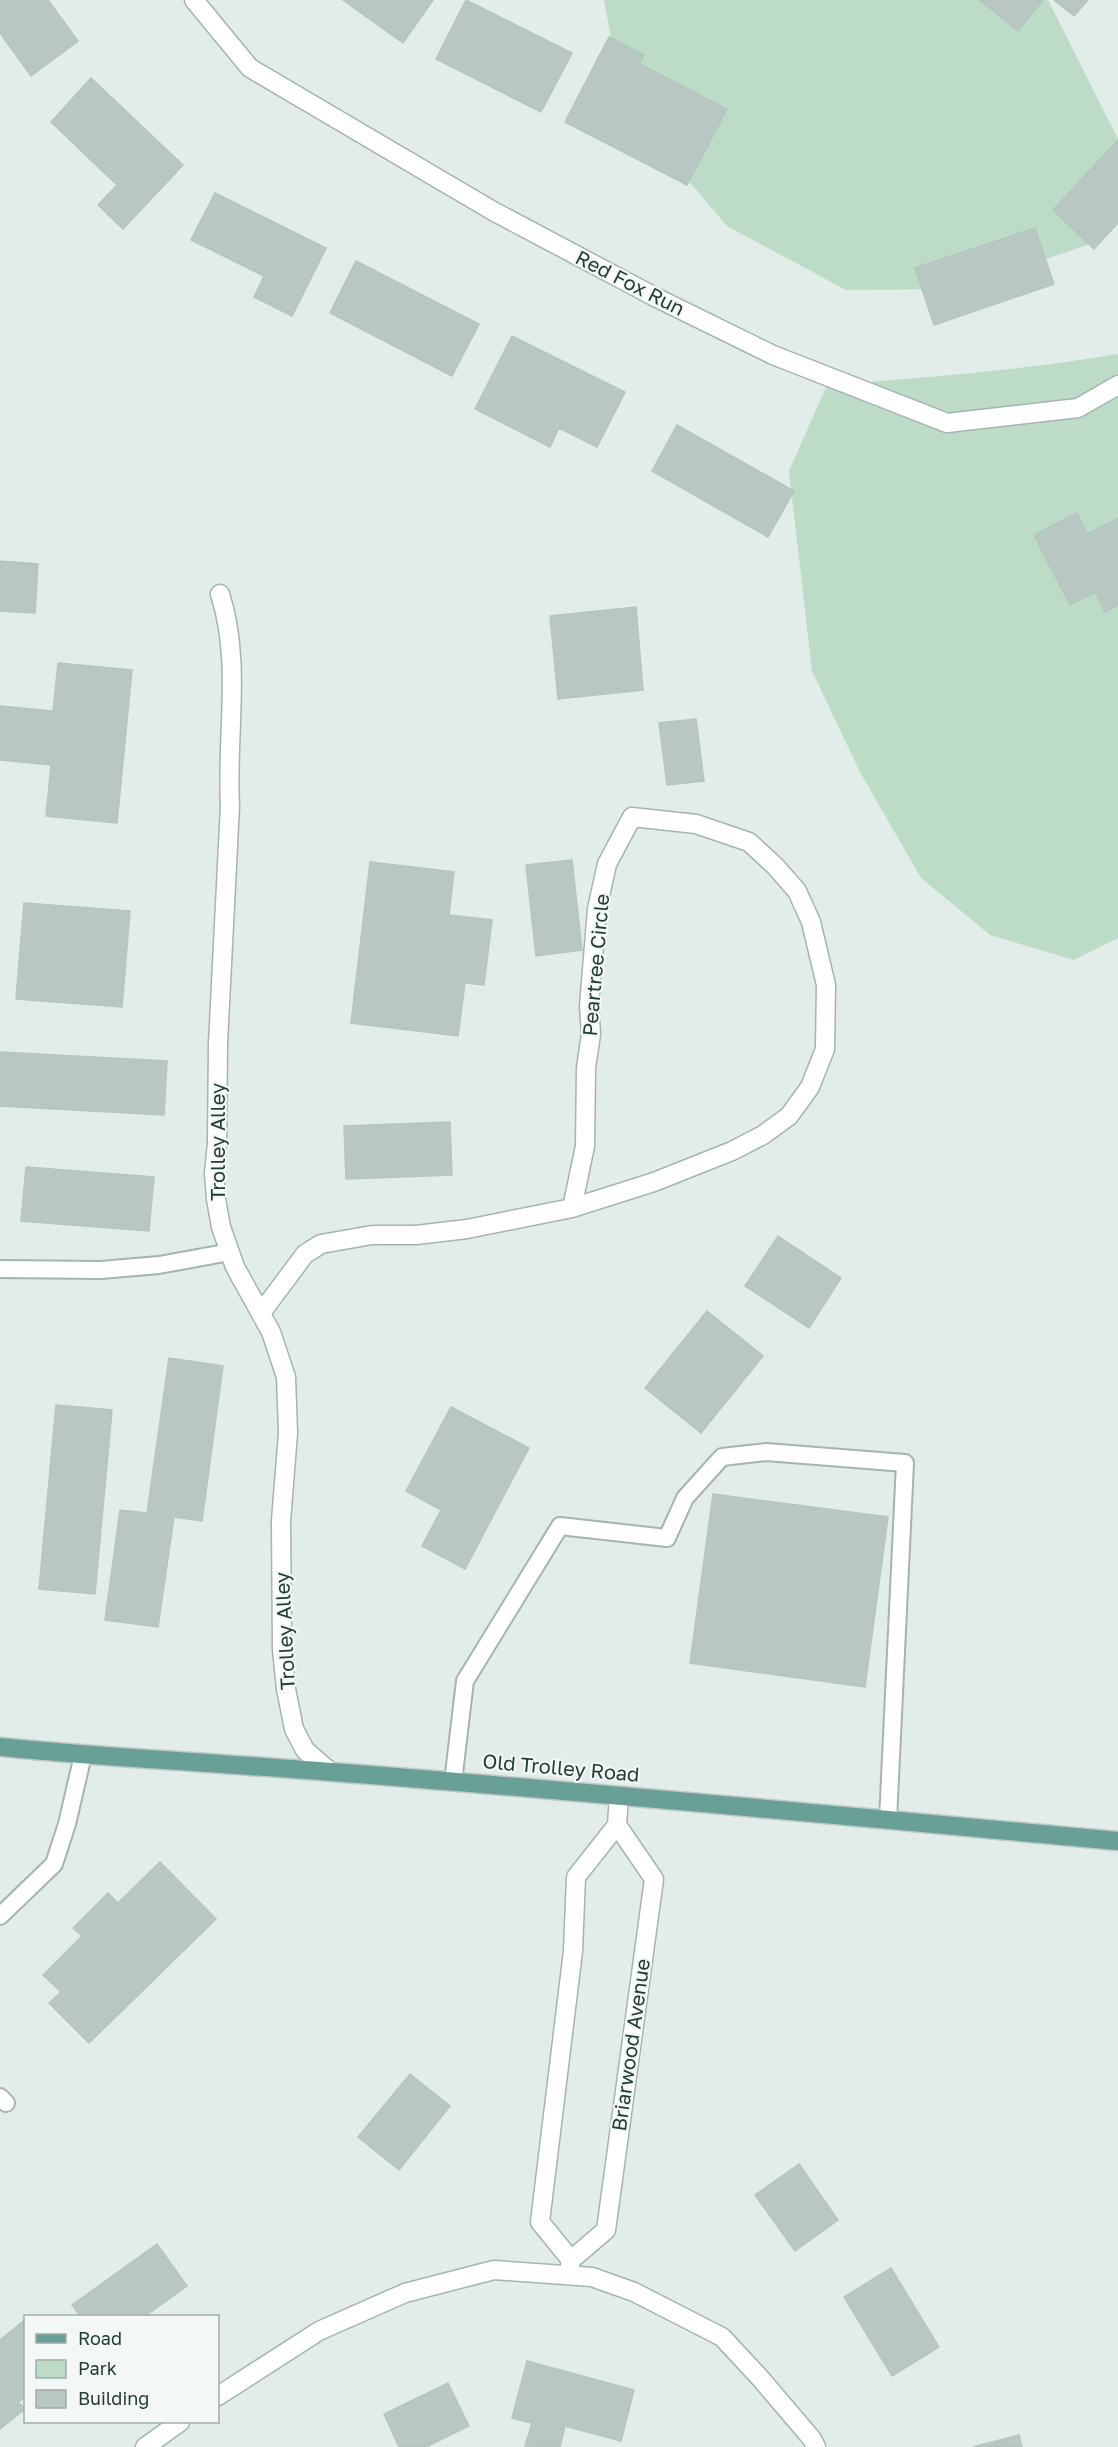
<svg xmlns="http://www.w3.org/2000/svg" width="1118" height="2447" font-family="'Golos Text',sans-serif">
<rect width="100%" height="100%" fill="#e2ece8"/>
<!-- green -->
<path fill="#bcdcc7" d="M604 0H1048L1118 139V217L1096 242 957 289 846 290 727 226 623 104Z
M1118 354V938L1074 960 990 935 921 878 860 772 812 671 789 471 827 385C924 378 1022 370 1118 354Z"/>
<!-- building -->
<path fill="#b8c7c2" stroke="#b5c5c0" stroke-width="1.5" d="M0 0H48L78 41 31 76 0 33Z
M343 0H433L403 43Z
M466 0 572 53 541 112 436 59Z
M980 0H1043L1018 31Z
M1054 0H1088L1074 16Z
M609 37 644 55 640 64 727 109 687 185 565 122Z
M91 78 183 165 123 229 98 205 117 185 51 122Z
M1118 140V223L1094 249 1053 210Z
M215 193 326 248 292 316 254 297 264 276 191 240Z
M1035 228 1054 284 934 325 915 268Z
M356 261 479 324 452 376 330 313Z
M512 336 625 392 597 447 559 428 550 447 475 409Z
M677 425 794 491 768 537 652 471Z
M1077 513 1087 534 1118 518V605L1105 612 1095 592 1070 605 1034 535Z
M0 561 38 564 35 613 0 611Z
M636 607 643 690 558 699 550 616Z
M58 663 132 670 117 823 46 816 51 765 0 760V706L53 711Z
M696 719 704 781 667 785 659 723Z
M572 860 582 950 536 956 526 865Z
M370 862 454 872 449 915 492 920 484 985 465 983 458 1036 351 1023Z
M24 903 130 911 122 1007 16 999Z
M0 1052 167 1061 164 1115 0 1106Z
M450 1122 452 1175 346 1179 344 1126Z
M26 1167 154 1177 149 1231 21 1221Z
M778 1236 841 1278 809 1328 745 1286Z
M707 1311 763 1356 701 1433 645 1388Z
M169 1358 223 1366 202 1521 174 1517 158 1627 105 1620 120 1510 147 1513Z
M56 1405 112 1410 95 1594 39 1589Z
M451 1407 529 1448 465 1569 422 1546 441 1510 406 1491Z
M713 1494 888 1517 865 1687 690 1663Z
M160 1862 216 1919 89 2043 49 2003 61 1992 43 1975 82 1936 73 1928 108 1893 118 1903Z
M410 2074 450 2106 399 2170 358 2137Z
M799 2164 838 2220 795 2251 755 2195Z
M157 2244 187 2286 145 2316H80L72 2305Z
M891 2268 939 2347 892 2376 844 2297Z
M26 2319V2397L18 2402 25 2409 0 2429V2340Z
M527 2361 634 2390 621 2441 565 2426 560 2447 525 2446 532 2423 512 2418Z
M448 2383 469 2426 426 2447H399L384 2414Z
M1019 2435 1022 2447H973Z"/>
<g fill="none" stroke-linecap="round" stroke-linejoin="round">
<defs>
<path id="service" d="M0 1269 101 1270 159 1265 230 1252
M453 1782 465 1681 560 1526 667 1538 685 1498 722 1457 766 1452 905 1463 888 1820
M0 1916 54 1864 67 1824 83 1755
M0 2097 6 2103"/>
<path id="minor" d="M194 0 250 68 493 211 657 298 773 355 947 423 1078 408 1118 385
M220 594C242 662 226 735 230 806L218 1043 217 1143 214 1173 216 1199 221 1227 235 1267 271 1332 286 1377 288 1433 281 1521 282 1650 286 1689 294 1729 305 1750 329 1771
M261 1313 305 1254 321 1244 372 1235H416L467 1229 572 1208 585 1146 586 1068 591 1034 589 1006 597 909 607 864 632 817 696 824 749 842 775 866 797 891 811 922 826 985 825 1049 810 1087 789 1116 763 1135 732 1151 654 1182 572 1208
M571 2260 540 2222 573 1951 576 1877 617 1825 619 1796
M569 2272 571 2260 606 2230 654 1879 617 1825
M218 2396 319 2331 405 2293 494 2270 592 2277 634 2292 722 2337 761 2379 812 2439 816 2447
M145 2447 180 2422"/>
<path id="primary" d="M0 1747C110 1758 221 1763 332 1772 594 1792 856 1817 1118 1841"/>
</defs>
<!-- service casing -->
<use href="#service" stroke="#a5b4b0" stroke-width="20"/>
<!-- minor casing -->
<use href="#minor" stroke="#a5b4b0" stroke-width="21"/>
<!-- primary casing -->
<use href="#primary" stroke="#c1c8c7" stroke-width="21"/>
<!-- service -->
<use href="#service" stroke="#fff" stroke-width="16"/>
<!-- minor -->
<use href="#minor" stroke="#fff" stroke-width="18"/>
<!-- primary -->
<use href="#primary" stroke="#69a096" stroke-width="18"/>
</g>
<g text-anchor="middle" stroke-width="4.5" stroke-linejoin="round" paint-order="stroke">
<!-- street labels -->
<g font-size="20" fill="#233c38" stroke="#f3f8f6">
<text transform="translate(630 283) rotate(27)" y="7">Red Fox Run</text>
<text transform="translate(596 965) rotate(-85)" y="7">Peartree Circle</text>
<text transform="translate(218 1142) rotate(-90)" y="7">Trolley Alley</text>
<text transform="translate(285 1631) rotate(-93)" y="7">Trolley Alley</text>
<text transform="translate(561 1768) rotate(5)" y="7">Old Trolley Road</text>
<text transform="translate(631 2045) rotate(-82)" y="7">Briarwood Avenue</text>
</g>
</g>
<!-- legend -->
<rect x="24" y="2315" width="195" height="108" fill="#f3f8f6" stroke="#a0adaa" stroke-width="1.5"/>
<rect x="36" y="2334" width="30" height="9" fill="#69a096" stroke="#a0adaa" stroke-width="1.5"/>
<text x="78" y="2345" font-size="18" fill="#233c38">Road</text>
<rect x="36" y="2360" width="30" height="18" fill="#bcdcc7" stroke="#a0adaa" stroke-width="1.5"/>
<text x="78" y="2375" font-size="18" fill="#233c38">Park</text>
<rect x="36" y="2390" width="30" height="18" fill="#b8c7c2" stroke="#a0adaa" stroke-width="1.5"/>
<text x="78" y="2405" font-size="18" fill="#233c38">Building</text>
</svg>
